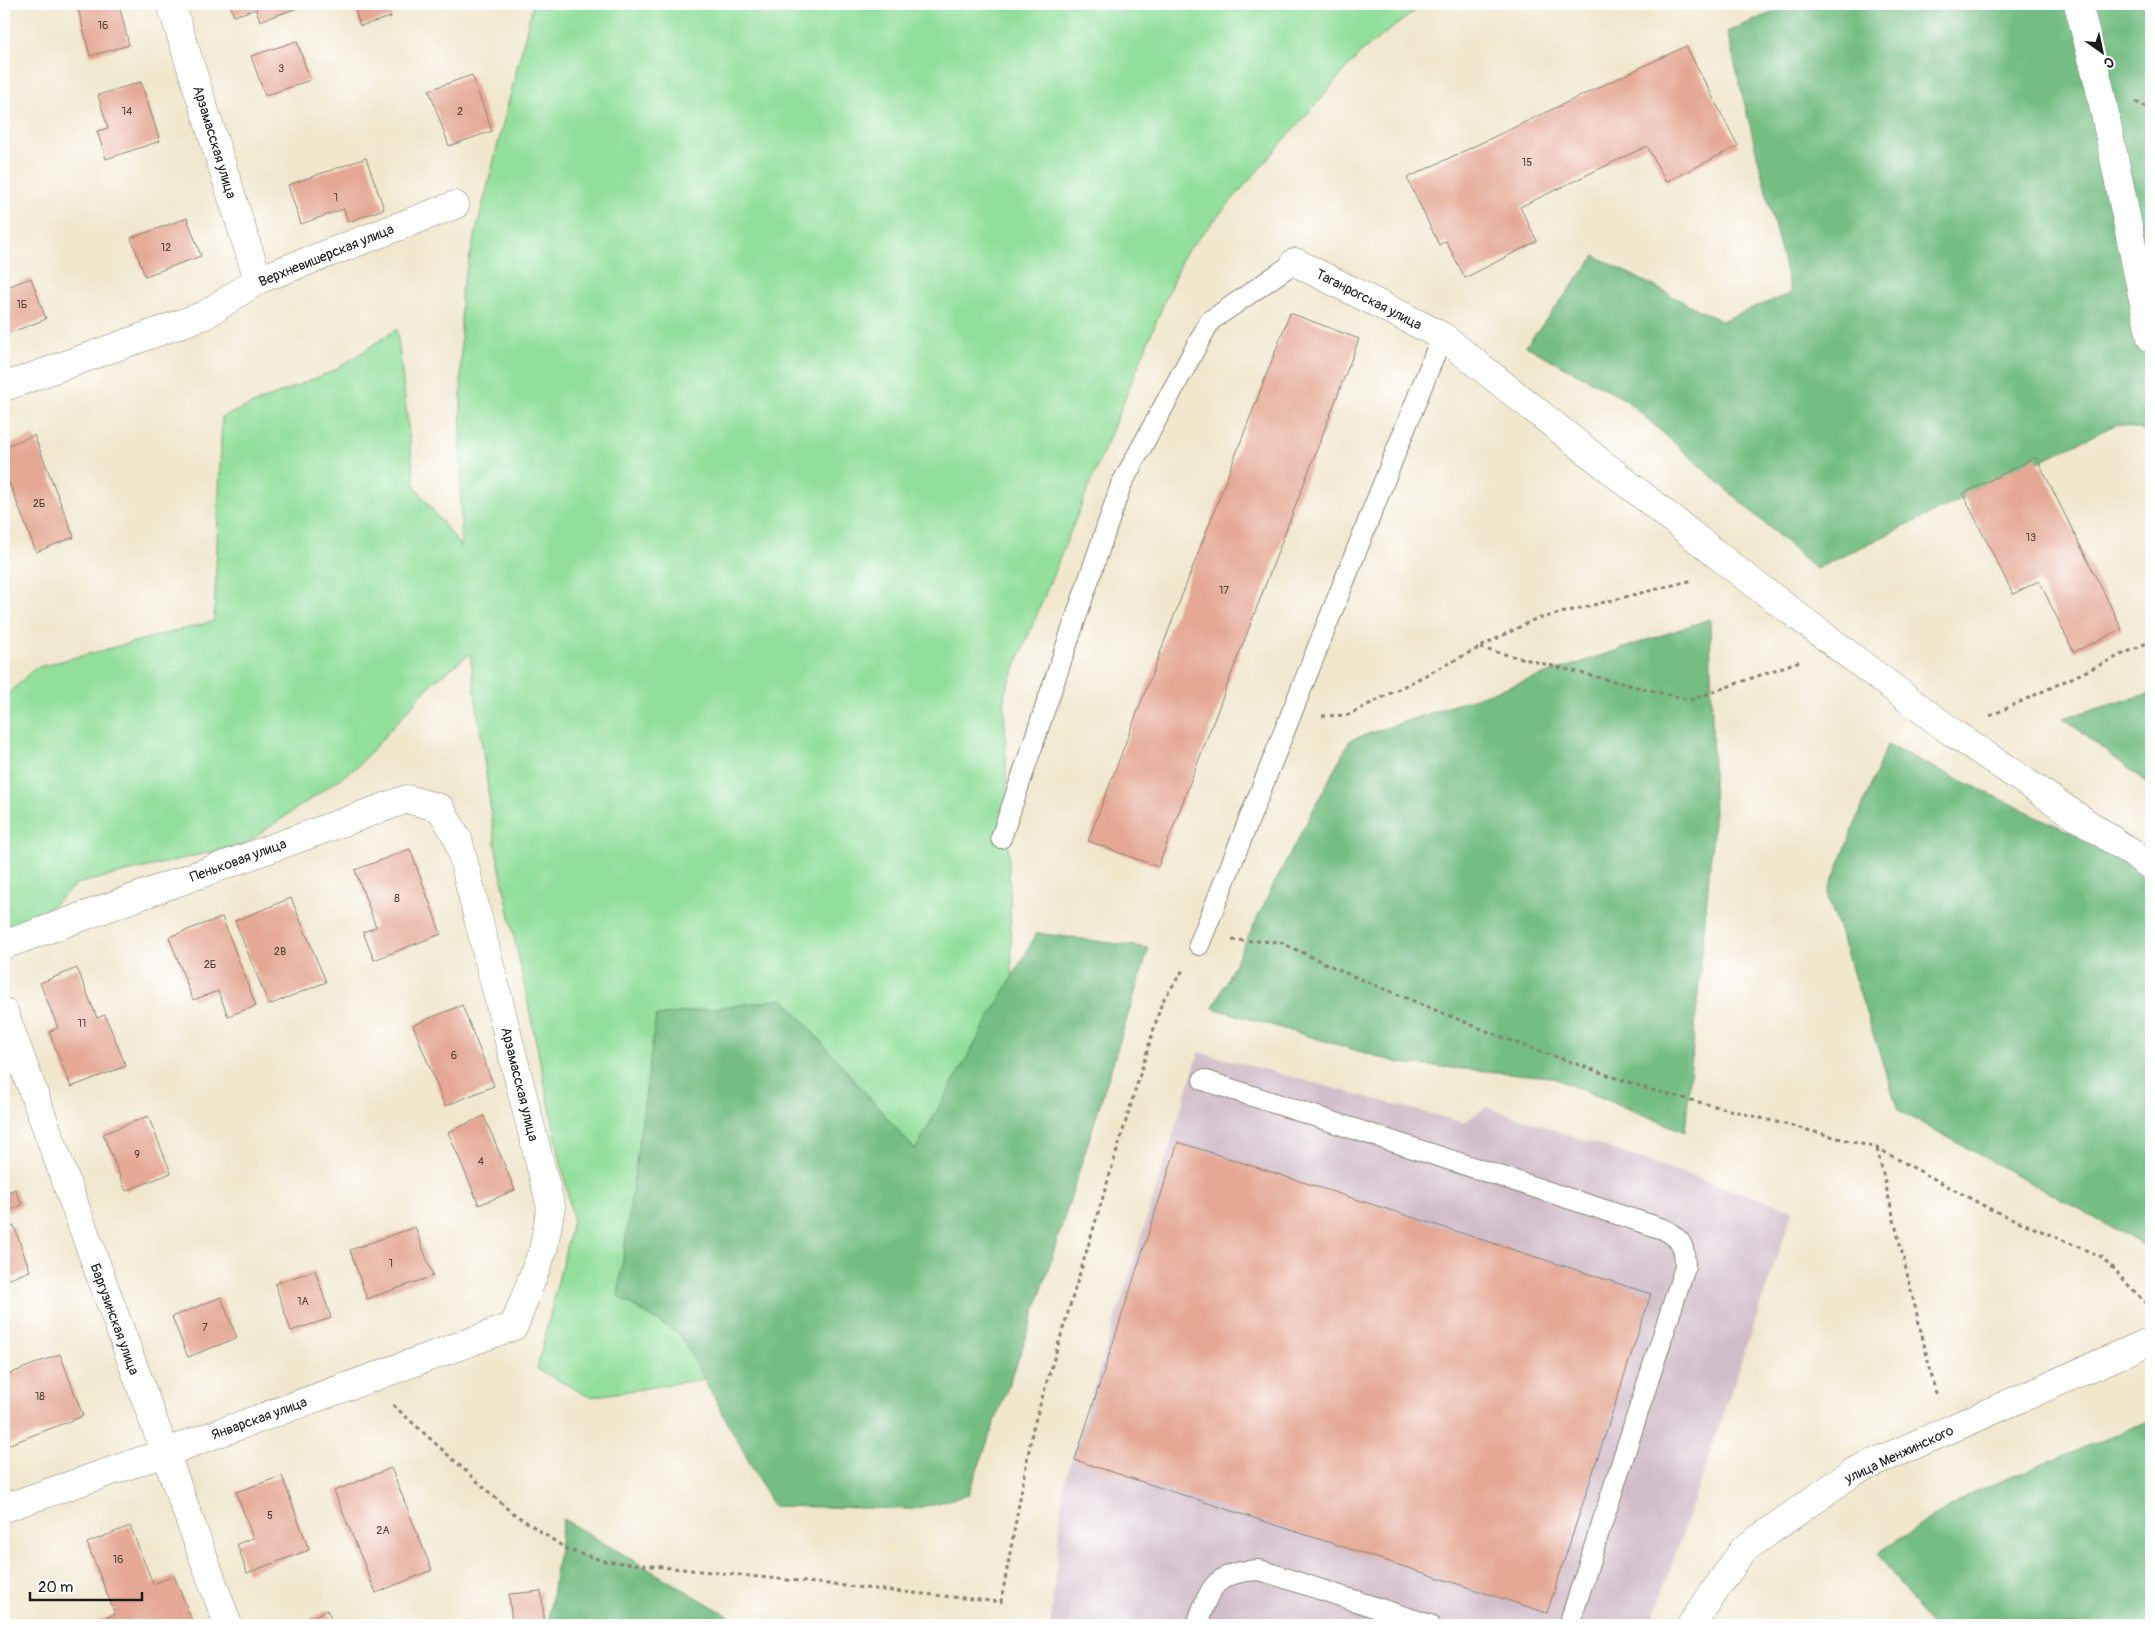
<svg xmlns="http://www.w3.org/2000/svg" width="2155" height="1629" font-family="Pangolin,sans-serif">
<rect width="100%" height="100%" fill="#fff"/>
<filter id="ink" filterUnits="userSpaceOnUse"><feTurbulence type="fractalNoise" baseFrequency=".02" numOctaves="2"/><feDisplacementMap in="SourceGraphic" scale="10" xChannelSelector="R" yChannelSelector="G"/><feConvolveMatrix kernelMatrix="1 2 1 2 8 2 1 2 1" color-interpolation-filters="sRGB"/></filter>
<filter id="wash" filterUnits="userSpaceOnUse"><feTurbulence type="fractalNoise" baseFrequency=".0096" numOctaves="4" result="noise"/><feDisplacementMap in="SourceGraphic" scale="20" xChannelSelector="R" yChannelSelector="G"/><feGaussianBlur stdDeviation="1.12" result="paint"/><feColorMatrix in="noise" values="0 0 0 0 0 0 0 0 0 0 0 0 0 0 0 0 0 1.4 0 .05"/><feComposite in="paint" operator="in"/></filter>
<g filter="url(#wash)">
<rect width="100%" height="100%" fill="#f0e7cd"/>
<!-- industrial -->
<path fill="#d1bdc9" d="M1199 1052 1464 1123 1486 1107 1793 1210 1651 1625H1051L1063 1487Z"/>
<!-- green -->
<path fill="#92df9b" stroke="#577e5c" d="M533 4H1424L1362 51 1183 256 1004 695 1013 1002 920 1345 590 1397 537 1369 573 1219 496 850 470 654 434 681 357 767 245 844 76 884 4 950V698L35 668 214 621 222 417 335 370 397 329 415 487 461 547V292Z"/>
<!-- forest -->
<path fill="#75be83" stroke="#486d50" d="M1792 4H2151V432L2117 424 1816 569 1626 400 1526 346 1595 256 1721 321 1791 293 1727 32Z
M1710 619 1714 822 1685 1132 1551 1077 1399 1063 1213 1008 1273 886 1350 740Z
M2151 693V786L2063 718Z
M1887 745 2114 853 2151 885V1249L1898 1110 1827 894Z
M1037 933 1149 948 1030 1327 968 1495 914 1509 773 1506 681 1336 618 1296 656 1016 784 999 915 1150Z
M2151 1420V1625H1930L1878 1553 1969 1494Z
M563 1519 744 1625H548Z"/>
<g id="blocks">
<!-- building -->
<path fill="#e5a894" d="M77 4H119L129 45 90 56Z
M230 4H309L260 21 256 9 234 16Z
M362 4H387L391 17 360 26 354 6Z
M297 41 310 80 265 96 251 56Z
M1686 46 1738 146 1666 182 1647 146 1520 207 1537 241 1465 278 1446 241 1439 245 1407 178Z
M472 75 492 131 449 146 429 90Z
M141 82 160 141 106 159 97 131 108 128 98 95Z
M366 158 384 209 348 222 344 209 301 224 288 185Z
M187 218 201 256 145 276 131 238Z
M31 278 46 319 4 335V288Z
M1290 313 1359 339 1158 867 1088 841Z
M34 435 74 537 36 552 4 469V447Z
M2036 457 2122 629 2074 652 2039 581 2013 594 1963 494Z
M410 849 441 934 374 960 363 932 376 927 355 870Z
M291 898 326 982 269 1005 235 921Z
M222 917 256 1006 228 1016 218 991 193 1000 169 937Z
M77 968 97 1018 105 1015 126 1066 71 1087 49 1032 58 1028 40 983Z
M462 1005 494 1086 445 1106 413 1025Z
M148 1116 171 1173 126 1191 103 1134Z
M484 1116 515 1190 479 1205 448 1132Z
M1178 1142 1651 1294 1547 1613 1075 1460Z
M15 1189 22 1205 4 1213V1194Z
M14 1226 30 1271 4 1281V1230Z
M415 1227 433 1276 367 1299 350 1250Z
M315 1270 331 1318 291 1331 275 1284Z
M221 1297 237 1338 188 1357 172 1317Z
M60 1354 83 1416 5 1446 4 1376Z
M391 1468 432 1570 376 1593 334 1491Z
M282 1476 309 1550 247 1573 237 1544 253 1538 236 1492Z
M130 1526 153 1584 174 1576 194 1625H88L115 1614 87 1543Z
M541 1591 545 1624 512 1625 509 1594Z
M327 1610 334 1625H301L300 1623Z"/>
</g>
</g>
<g filter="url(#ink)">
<use href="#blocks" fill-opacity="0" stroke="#868274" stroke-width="1"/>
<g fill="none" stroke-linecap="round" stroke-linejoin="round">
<defs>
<path id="lane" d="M1001 838 1121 485 1210 321 1295 262
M1199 945 1442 336
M1203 1080 1663 1229C1682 1239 1685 1246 1685 1267L1569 1625
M1197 1625C1210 1586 1215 1572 1260 1570L1430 1625"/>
<path id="street" d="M171 4 258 280
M2078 4 2099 85 2151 338
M1295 262 1442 336 1735 569 1953 733 2151 866
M4 387 205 315 258 280 455 205
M4 945 407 799 440 808 458 839 551 1207 543 1250 514 1326 164 1453 4 1508
M4 1012 228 1625"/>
<path id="secondary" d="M1691 1625 1743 1550 1853 1472 2151 1341"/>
</defs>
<!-- lane casing -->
<use href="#lane" stroke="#868274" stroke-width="22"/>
<!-- street casing -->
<use href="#street" stroke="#868274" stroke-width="29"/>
<!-- secondary casing -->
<use href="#secondary" stroke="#868274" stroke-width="29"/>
<!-- path -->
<path stroke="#868274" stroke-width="3" stroke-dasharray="4 4" stroke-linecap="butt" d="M2136 102 2151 109
M1480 648 1690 700 1800 661
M1322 716 1348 715 1533 620 1693 580
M1990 716 2151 641
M1232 940 1280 942 1350 975 1511 1041 1648 1089 1877 1148 1990 1209 2102 1257 2150 1308
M1877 1149 1937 1398
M393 1405 510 1511 568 1550 604 1561 1001 1602 1033 1428 1162 1002 1183 970"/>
<!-- lane -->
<use href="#lane" stroke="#fff" stroke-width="20"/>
<!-- street -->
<use href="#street" stroke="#fff" stroke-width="28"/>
<!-- secondary -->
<use href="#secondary" stroke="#fff" stroke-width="28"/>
</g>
</g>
<g text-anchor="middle" stroke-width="4" stroke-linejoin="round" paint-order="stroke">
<!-- number labels -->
<g font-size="11" fill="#4e3f3a">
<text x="103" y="29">16</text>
<text x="281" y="72">3</text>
<text x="127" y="115">14</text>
<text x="460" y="115">2</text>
<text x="1527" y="166">15</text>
<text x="336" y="201">1</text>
<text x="166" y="251">12</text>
<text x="22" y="308">1Б</text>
<text x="39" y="507">2Б</text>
<text x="2031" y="541">13</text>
<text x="1224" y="594">17</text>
<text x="397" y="902">8</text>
<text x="280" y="955">2В</text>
<text x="210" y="968">2Б</text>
<text x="82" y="1027">11</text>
<text x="454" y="1059">6</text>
<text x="137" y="1158">9</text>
<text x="481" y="1165">4</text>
<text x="391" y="1267">1</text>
<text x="303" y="1305">1А</text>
<text x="205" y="1331">7</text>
<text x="40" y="1400">18</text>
<text x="270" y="1519">5</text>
<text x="383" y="1534">2А</text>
<text x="118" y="1563">16</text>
</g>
<!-- street labels -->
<g font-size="14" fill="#1c1c1c" stroke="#fff">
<text transform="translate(215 142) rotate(73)" y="5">Арзамасская улица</text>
<text transform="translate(326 255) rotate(-22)" y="5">Верхневишерская улица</text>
<text transform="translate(1369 299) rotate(27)" y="5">Таганрогская улица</text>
<text transform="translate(238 860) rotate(-20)" y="5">Пеньковая улица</text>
<text transform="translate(520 1084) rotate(76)" y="5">Арзамасская улица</text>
<text transform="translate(115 1319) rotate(70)" y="5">Баргузинская улица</text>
<text transform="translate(259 1418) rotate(-20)" y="5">Январская улица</text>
<text transform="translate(1899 1454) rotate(-25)" y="5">улица Менжинского</text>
</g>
</g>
<!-- margin -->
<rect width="2155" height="1629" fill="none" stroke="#fff" stroke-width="20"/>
<!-- north arrow -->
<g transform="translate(2102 52) rotate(147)" stroke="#ffffff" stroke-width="4" paint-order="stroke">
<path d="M0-4L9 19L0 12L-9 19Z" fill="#1c1c1c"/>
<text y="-8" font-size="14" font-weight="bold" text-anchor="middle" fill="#1c1c1c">С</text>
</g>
<!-- scale -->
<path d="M30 1592v8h112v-8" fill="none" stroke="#1c1c1c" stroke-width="2.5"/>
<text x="38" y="1592" font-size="15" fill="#1c1c1c" stroke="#ffffff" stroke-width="4" paint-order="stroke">20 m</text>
</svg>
